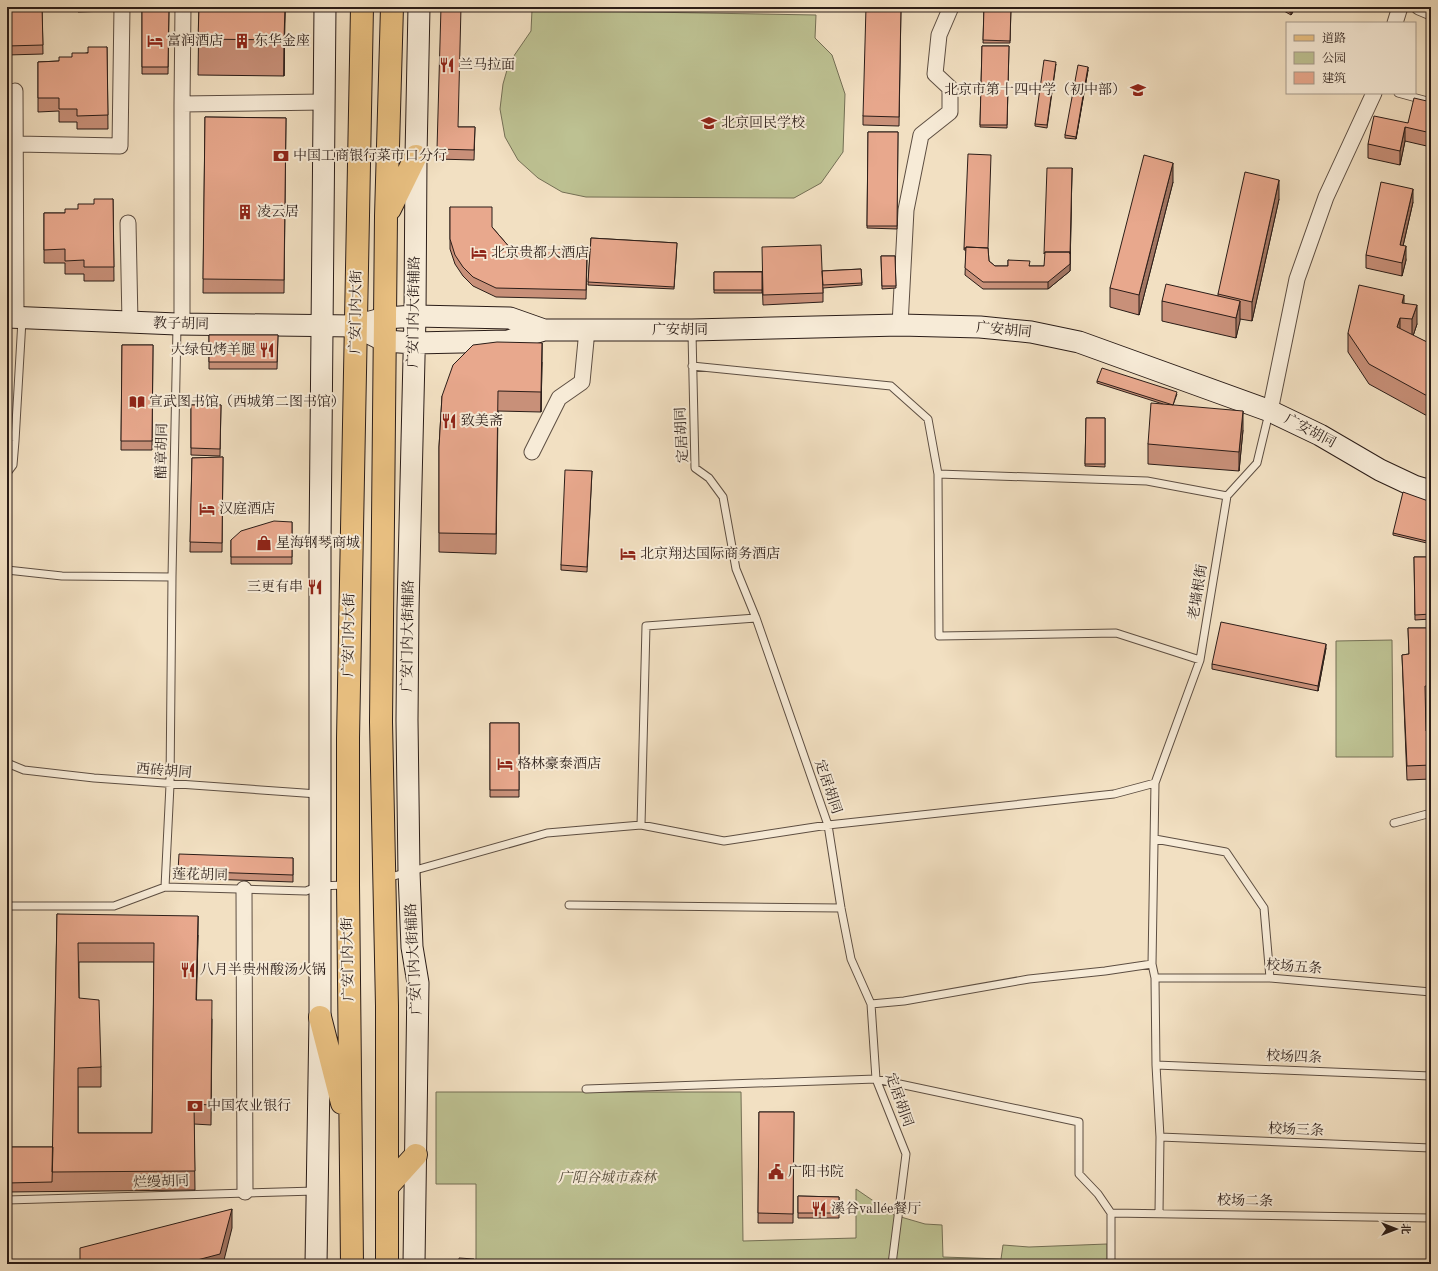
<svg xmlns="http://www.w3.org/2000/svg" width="1438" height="1271" font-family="'Old Standard TT','Noto Serif SC',serif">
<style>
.green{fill:#bdc192;stroke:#746f55}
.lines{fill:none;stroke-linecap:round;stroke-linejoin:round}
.lane-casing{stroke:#5d4e42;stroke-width:9}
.street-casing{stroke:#5d4e42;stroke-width:17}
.secondary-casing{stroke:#2b1d18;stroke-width:23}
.primary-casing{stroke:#2b1d18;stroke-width:24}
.lane{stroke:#f7ebd7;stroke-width:7}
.street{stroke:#f7ebd7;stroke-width:15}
.secondary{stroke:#f7ebd7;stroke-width:21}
.primary{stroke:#e9c081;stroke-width:22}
.wall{fill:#c89079;stroke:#2b1d18;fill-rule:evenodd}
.shaded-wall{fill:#a27663;stroke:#2b1d18}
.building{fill:#e8a88d;stroke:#2b1d18;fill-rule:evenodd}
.labels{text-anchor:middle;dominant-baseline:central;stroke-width:4;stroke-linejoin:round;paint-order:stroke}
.poi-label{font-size:14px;fill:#2b1d18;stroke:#f7ebd7;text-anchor:start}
.street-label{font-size:14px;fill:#2b1d18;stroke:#f7ebd7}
.park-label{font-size:14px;font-style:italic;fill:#574e3d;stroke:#f7ebd7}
</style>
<rect width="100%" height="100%" fill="#f2e0c2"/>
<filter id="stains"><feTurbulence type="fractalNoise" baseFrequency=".005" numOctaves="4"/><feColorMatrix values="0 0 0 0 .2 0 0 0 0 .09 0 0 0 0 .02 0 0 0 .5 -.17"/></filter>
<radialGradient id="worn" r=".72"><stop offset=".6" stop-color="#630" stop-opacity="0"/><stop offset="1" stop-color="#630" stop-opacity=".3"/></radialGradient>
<!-- green -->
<path class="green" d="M532 10 816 15 815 38 832 55 845 94 843 152 821 183 794 198 586 197 562 192 538 178 518 160 505 137 500 109 503 84 509 63 531 31Z
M1392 640 1393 757H1336V641Z
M436 1092H741L743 1241 856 1238V1189L894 1215 925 1224 942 1225 943 1257 1001 1259 1003 1245 1029 1247 1107 1244V1264H476V1184H436Z"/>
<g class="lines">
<defs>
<path id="lane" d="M1398 93 1431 102
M692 333 695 468 709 478 723 497 736 569 756 618 828 825 841 908 851 959 871 1004 876 1079 906 1154 892 1264
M692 366 891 386 928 419 938 474 939 636 1116 633 1200 660
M7 473 13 465 15 441 22 320
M938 474 1147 481 1227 496
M7 570 62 576 172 577 170 785 165 887
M172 577 177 326
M7 763 24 770 94 778 318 794
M1155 783 1200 660 1227 496 1257 463 1269 413
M1394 823 1431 813
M641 825 646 626 756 618
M1155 839 1226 852 1264 908 1270 978
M387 878 547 833 641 825 724 841 828 825 1114 794 1155 783 1152 964 1155 978 1156 1065 1160 1137 1159 1213
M569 905 841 908
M7 906H114L165 887 306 891 319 886 345 885
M1155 978H1270L1431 992
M871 1004 904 1001 1029 979 1105 971 1152 964
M1156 1065 1431 1076
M586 1089 876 1079 1079 1122V1174L1098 1194 1111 1213
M1160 1137 1431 1148
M7 1200 315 1191
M1111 1264V1213L1431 1218"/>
<path id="street" d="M183 7 182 104 324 102
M1419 7 1431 12
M1395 23 1400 7
M15 91 16 318
M17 144 120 146 122 7
M128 223 130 322
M182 324V104
M900 325 906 210 921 135 950 112V88L935 74 939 35 951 7
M1270 411 1297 279 1326 197 1374 93
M532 452 559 398 582 382 587 330
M244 889 245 1192"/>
<path id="secondary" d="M7 317 177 324 355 326 385 318 415 316 510 318 544 330
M355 326 385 341 414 343 508 341 544 330H692L900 325 980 327 1031 332 1079 342 1270 411 1320 435 1380 470 1414 486 1431 491
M316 1264 320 1017V546L325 7
M414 1264 418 983 412 947 409 872 407 720 408 609 415 316 416 156 419 7"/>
<path id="primary" d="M390 209 416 156
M320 1017 342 1103
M387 1187 416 1155
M352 1264 348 885V738L362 7
M387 1264V1006L381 722 386 216 392 7"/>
</defs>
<!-- lane casing -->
<use href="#lane" class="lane-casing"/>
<!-- street casing -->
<use href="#street" class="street-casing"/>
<!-- secondary casing -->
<use href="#secondary" class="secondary-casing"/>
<!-- primary casing -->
<use href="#primary" class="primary-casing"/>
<!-- lane -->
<use href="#lane" class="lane"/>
<!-- street -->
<use href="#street" class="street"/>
<!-- secondary -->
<use href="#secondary" class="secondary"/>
<!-- primary -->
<use href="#primary" class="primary"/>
</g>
<!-- wall -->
<path class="wall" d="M7 7H42L43 54 7 55Z
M78 7H108V11L78 12Z
M142 7H169L168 74H142Z
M199 7H285L284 76 198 75Z
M901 7 899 126 863 125V116Z
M984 7H1011L1010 43H983Z
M1277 7H1296L1291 15Z
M982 46H1009L1007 128 980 127Z
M107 47 108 129H77V122H59V111L38 112V62L59 61Z
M1056 64 1047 128 1035 126V124Z
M1088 70 1076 139 1065 138V135Z
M1431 102V147L1405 141 1400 165 1368 158V144L1408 123Z
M205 117 286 118 284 293H203Z
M458 127H475L474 160 437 159V149Z
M868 132H898L897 229 867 228Z
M1072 168 1070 271 1048 289H983L965 275 966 250H964V248H988L989 261 995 266H1008V260L1030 266H1044Z
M1173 182 1139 315 1110 307V288Z
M113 199 114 281H84V274H65V263H44V213H65Z
M1279 199 1252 321 1240 319 1236 338 1162 321V301L1218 296V294Z
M1413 202 1403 246 1406 260 1402 276 1366 268V255Z
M450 207 492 227 511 249 587 260 586 299 496 297 473 286 463 276 455 264 450 249Z
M591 238 677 243 674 289 588 285Z
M881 256H895L896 288 882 289Z
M861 269 862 285 823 288V302L763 305 762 277V293H714V272L822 271Z
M1404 304 1417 324 1413 336 1431 344V418L1369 384 1348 352V333Z
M209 335H278L277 369H209Z
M122 345H153L152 450H121Z
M542 362 541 412 498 411 496 554 439 552V447L442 396Z
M1097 381 1177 394 1173 405 1243 430 1239 471 1148 464V444L1163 404 1097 383Z
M191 405H221L220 456 191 455Z
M1086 418H1105V467L1085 466Z
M223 457 222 552H190L192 458Z
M592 471 587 572 561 570V565Z
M1431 502V544L1393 535V533Z
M292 522V564H231V540Z
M1414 557H1431V619L1415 620Z
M1408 628H1431V699H1425L1426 731H1431V779L1407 780 1402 655 1409 654Z
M1326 648 1318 691 1212 669V664Z
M490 723H519V797H490Z
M293 858V882L178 878V871Z
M57 914 198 935 196 1000 212 1019 211 1125 194 1124 195 1190 7 1192V1147H53ZM79 962H154L152 1133H78V1087H101V1067L79 998Z
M759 1112H794L793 1223H758Z
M798 1196 839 1197V1218H798Z"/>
<!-- shaded-wall -->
<path class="shaded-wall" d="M285 7 284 76V40Z
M1294 7H1296L1291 15V13Z
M1088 67V70L1076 139V137Z
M1405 127V141L1400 165V151Z
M1173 163V182L1139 315V295Z
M1072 168 1070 271 1048 289V282Z
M1279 180V199L1252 321V302Z
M1413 189V202L1400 259V245Z
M1406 246V260L1402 276V263Z
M1404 295V315L1402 303Z
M1240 301V321L1236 338V318Z
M1417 305V324L1412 339V319Z
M1400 318V338L1397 327Z
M542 343V362L541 412V392Z
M1243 411V430L1239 471V452Z
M1326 644V648L1318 691V686Z
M198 916V935L196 1019V1000Z
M232 1209V1228L223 1264H182Z"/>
<!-- building -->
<path class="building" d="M7 7H42L43 45 7 46Z
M142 7H169L168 67H142Z
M199 7H285L284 40 198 39Z
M441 7H461L458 127H475L474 150 437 149Z
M866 7H901L899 117 863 116Z
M984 7H1011L1010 41 983 40Z
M1281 7H1294L1291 13Z
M982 46H1009L1007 125H980Z
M88 47H107L108 115 77 116V109H59V98H38V62L59 61V57H72V53H88Z
M1044 60 1056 62 1047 125 1035 124Z
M1078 65 1088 67 1076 137 1065 135Z
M1414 98 1431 102V133L1405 127 1400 151 1368 144 1374 116 1408 123Z
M205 117 286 118 284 280 203 279Z
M868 132H898L897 226H867Z
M968 154 991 155 988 248 966 247V248H964Z
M1144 155 1173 163 1139 295 1110 288Z
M1047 168H1072L1070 254V252H1045L1044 254Z
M1245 172 1279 180 1252 302 1218 294Z
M1381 182 1413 189 1400 245 1406 246 1402 263 1366 255Z
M94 199H113L114 267H84V260L65 261V249L44 250V213H65V209H78V204H94Z
M450 207H492V227L511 249 587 251 586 290 496 288 473 277 463 267 455 255 450 239Z
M591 238 677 243 674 287 588 282Z
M821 245 823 293 763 295 762 247Z
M966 247 988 248 989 261 995 266H1008V260L1030 261 1029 266H1044L1045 252H1070V264L1048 282H983L965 268Z
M881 256H895L896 286H882Z
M861 269 862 283 823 285 822 271Z
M714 272H762V290H714Z
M1166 284 1240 301 1236 318 1162 301Z
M1359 285 1404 295 1402 303 1417 305 1412 319 1400 318 1397 327 1431 344V398L1369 364 1348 333Z
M209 335H278L277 362H209Z
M497 342 542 343 541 392 498 391 496 534 439 533V447L442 396 453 365 473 345Z
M122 345H153L152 441H121Z
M1102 368 1177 392 1173 405 1097 381Z
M1151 403 1243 411 1239 452 1148 444Z
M191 405H221L220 449 191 448Z
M1086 418H1105V464H1085Z
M223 457 222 543 190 542 192 458Z
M565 470 592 471 587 567 561 565Z
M1403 492 1431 502V542L1393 533Z
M274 521 292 522V557H231V540L241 531Z
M1414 557H1431V614L1415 615Z
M1221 622 1326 644 1318 686 1212 664Z
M1408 628H1431V686H1425L1426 731H1431V765L1407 766 1402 655 1409 654Z
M490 723H519V790H490Z
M179 854 293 858V875L178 871Z
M57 914 198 916 196 1000H212L211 1105 194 1104 195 1171 52 1172ZM78 943H154L152 1133H78V1068L101 1067 99 1000 79 998Z
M759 1112H794L793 1214 758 1213Z
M7 1147H53L52 1182 7 1183Z
M798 1196 839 1197V1213H798Z
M232 1209 220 1254 182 1264H80V1248Z
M459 1258 474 1259V1264H459Z"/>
<!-- icons -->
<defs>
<symbol id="hotel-bare" viewBox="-9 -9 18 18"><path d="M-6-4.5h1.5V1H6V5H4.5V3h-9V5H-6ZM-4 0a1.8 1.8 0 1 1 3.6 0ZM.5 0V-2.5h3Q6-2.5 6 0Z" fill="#8f2418" stroke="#f7ebd7" stroke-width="2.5" paint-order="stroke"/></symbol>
<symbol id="building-bare" viewBox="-9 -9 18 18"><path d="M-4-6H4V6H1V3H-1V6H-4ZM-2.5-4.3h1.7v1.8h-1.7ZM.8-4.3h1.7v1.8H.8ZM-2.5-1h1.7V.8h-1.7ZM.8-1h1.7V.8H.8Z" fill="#8f2418" stroke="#f7ebd7" stroke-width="2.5" paint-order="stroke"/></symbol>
<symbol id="restaurant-bare" viewBox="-9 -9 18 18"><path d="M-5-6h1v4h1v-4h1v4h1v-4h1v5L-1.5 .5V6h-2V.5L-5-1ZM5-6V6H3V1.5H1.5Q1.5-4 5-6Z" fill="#8f2418" stroke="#f7ebd7" stroke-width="2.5" paint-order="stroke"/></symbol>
<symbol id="school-bare" viewBox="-9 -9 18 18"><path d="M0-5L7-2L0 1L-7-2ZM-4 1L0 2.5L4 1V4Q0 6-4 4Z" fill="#8f2418" stroke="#f7ebd7" stroke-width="2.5" paint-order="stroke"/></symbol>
<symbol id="bank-bare" viewBox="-9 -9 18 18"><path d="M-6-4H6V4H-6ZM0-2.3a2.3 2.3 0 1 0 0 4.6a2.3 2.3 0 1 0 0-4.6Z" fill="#8f2418" stroke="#f7ebd7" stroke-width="2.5" paint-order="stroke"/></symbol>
<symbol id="library-bare" viewBox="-9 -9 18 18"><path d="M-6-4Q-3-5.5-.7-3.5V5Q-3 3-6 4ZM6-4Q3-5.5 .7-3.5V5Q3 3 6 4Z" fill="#8f2418" stroke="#f7ebd7" stroke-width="2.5" paint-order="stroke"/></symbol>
<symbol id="shop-bare" viewBox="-9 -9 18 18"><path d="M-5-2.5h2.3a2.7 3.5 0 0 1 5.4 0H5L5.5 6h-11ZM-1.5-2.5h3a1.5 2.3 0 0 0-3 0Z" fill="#8f2418" stroke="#f7ebd7" stroke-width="2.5" paint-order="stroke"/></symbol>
<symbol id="civic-bare" viewBox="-9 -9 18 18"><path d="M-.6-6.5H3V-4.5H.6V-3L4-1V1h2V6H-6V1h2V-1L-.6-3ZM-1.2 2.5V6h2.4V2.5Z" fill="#8f2418" stroke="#f7ebd7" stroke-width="2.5" paint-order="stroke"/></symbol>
</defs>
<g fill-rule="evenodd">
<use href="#hotel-bare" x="144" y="30" width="22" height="22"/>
<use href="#building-bare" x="231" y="30" width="22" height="22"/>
<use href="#restaurant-bare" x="436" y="54" width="22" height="22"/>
<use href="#school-bare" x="1127" y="79" width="22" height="22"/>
<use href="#school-bare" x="698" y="112" width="22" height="22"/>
<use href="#bank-bare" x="270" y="145" width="22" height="22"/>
<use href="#building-bare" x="234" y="201" width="22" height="22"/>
<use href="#hotel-bare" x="468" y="242" width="22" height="22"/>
<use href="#restaurant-bare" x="256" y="339" width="22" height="22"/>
<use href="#library-bare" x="126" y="391" width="22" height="22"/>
<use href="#restaurant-bare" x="438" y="410" width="22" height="22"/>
<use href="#hotel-bare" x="196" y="498" width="22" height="22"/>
<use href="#shop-bare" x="253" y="532" width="22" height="22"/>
<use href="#hotel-bare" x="617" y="543" width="22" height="22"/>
<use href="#restaurant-bare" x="304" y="576" width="22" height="22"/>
<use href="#hotel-bare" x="494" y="753" width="22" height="22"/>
<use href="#restaurant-bare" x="177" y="959" width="22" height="22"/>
<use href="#bank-bare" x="184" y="1095" width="22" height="22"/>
<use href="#civic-bare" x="765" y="1161" width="22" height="22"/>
<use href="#restaurant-bare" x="808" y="1198" width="22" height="22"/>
</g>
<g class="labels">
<!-- poi labels -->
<g class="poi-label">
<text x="167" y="41">富润酒店</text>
<text x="254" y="41">东华金座</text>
<text x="459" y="65">兰马拉面</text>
<text x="1126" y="90" text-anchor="end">北京市第十四中学（初中部）</text>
<text x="721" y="123">北京回民学校</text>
<text x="293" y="156">中国工商银行菜市口分行</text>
<text x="257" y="212">凌云居</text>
<text x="491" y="253">北京贵都大酒店</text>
<text x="255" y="350" text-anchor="end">大绿包烤羊腿</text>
<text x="149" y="402">宣武图书馆（西城第二图书馆）</text>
<text x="461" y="421">致美斋</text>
<text x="219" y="509">汉庭酒店</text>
<text x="276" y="543">星海钢琴商城</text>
<text x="640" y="554">北京翔达国际商务酒店</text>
<text x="303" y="587" text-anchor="end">三更有串</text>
<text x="517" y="764">格林豪泰酒店</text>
<text x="200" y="970">八月半贵州酸汤火锅</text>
<text x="207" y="1106">中国农业银行</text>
<text x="788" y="1172">广阳书院</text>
<text x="831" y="1209">溪谷vallée餐厅</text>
</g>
<!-- street labels -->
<g class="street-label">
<text transform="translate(356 312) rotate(-89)">广安门内大街</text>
<text transform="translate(414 312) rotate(-89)">广安门内大街辅路</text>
<text transform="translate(181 324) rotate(1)">教子胡同</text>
<text x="680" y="330">广安胡同</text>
<text transform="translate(1004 330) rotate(5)">广安胡同</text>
<text transform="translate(1310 431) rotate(28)">广安胡同</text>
<text transform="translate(682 435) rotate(-93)">定居胡同</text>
<text transform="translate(162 451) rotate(-89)">醋章胡同</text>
<text transform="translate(1198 592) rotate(-81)">老墙根街</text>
<text transform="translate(349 635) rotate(-89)">广安门内大街</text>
<text transform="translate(408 636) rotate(-89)">广安门内大街辅路</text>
<text transform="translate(164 771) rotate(4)">西砖胡同</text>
<text transform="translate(828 787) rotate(71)">定居胡同</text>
<text transform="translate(200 875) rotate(1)">莲花胡同</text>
<text transform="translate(348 959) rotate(-91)">广安门内大街</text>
<text transform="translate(414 959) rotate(-93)">广安门内大街辅路</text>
<text transform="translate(1294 967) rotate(4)">校场五条</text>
<text transform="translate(1294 1057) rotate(2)">校场四条</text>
<text transform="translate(899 1100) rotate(70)">定居胡同</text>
<text transform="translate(1296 1130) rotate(2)">校场三条</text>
<text transform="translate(161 1182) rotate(-2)">烂缦胡同</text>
<text transform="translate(1245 1201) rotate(1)">校场二条</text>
</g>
<!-- park labels -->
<g class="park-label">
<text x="607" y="1178">广阳谷城市森林</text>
</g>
</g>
<!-- margin -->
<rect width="1438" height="1271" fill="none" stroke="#f2e0c2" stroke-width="24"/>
<rect x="8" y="8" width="1422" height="1255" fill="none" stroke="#2b1d18" stroke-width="2"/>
<rect x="12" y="12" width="1414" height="1247" fill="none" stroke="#2b1d18"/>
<!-- legend -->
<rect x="1286" y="22" width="130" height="72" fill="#f7ebd7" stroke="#a5998b"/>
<rect x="1294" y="35" width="20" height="6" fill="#e9c081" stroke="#a5998b"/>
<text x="1322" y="42" font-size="12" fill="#2b1d18">道路</text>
<rect x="1294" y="52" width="20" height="12" fill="#bdc192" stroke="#a5998b"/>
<text x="1322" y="62" font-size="12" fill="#2b1d18">公园</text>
<rect x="1294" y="72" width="20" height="12" fill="#e8a88d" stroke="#a5998b"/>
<text x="1322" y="82" font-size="12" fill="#2b1d18">建筑</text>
<!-- north arrow -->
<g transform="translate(1396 1229) rotate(90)" stroke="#f7ebd7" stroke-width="3" paint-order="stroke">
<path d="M0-3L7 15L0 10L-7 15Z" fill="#2b1d18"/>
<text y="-6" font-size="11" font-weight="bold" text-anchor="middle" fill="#2b1d18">北</text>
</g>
<rect width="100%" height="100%" filter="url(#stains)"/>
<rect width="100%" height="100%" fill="url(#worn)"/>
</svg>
